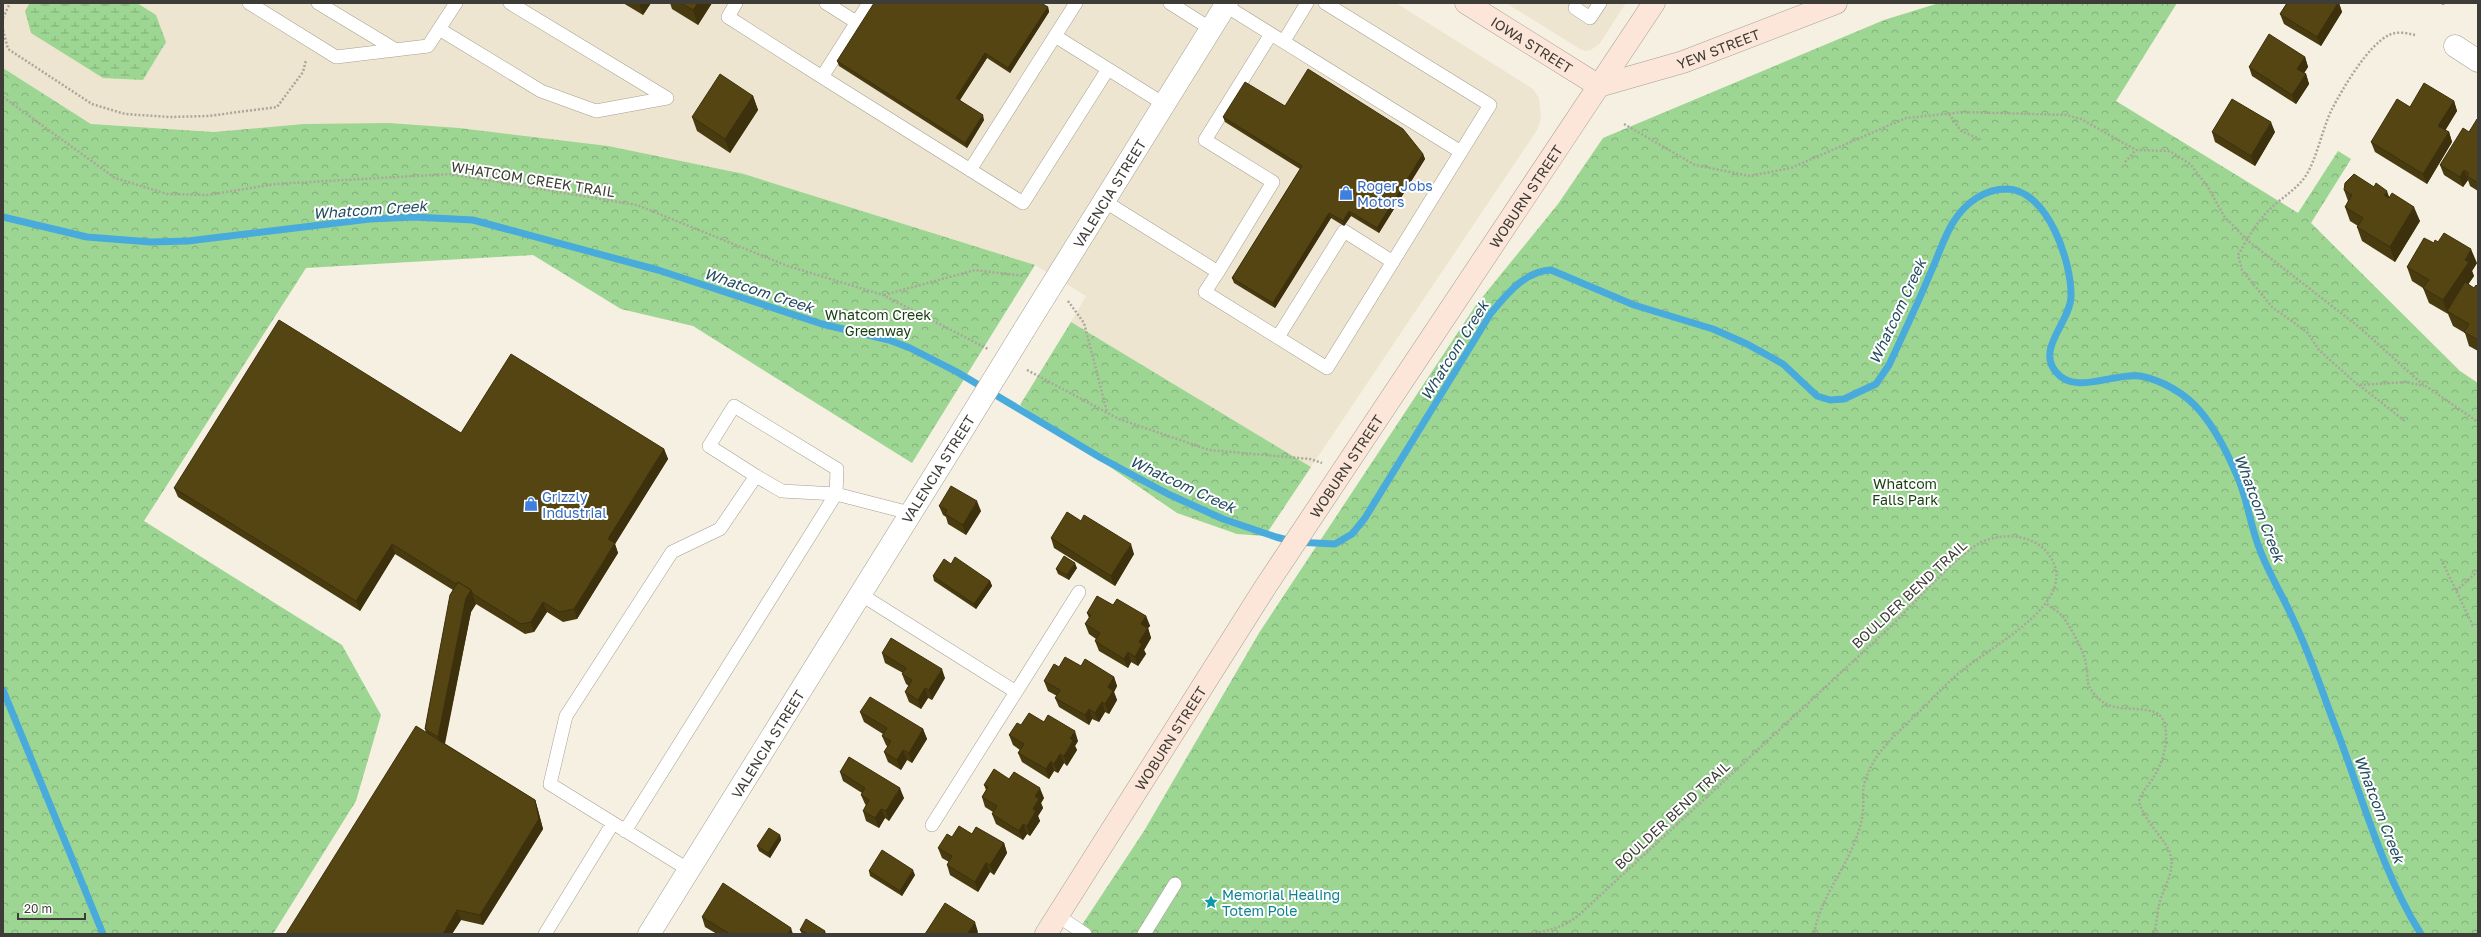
<svg xmlns="http://www.w3.org/2000/svg" width="2481" height="937" font-family="'Golos Text',sans-serif">
<style>
.built{fill:#ede5cf}
.forest{fill:url(#forest-crowns)}
.wetland{fill:url(#wetland-marsh)}
.lines{fill:none;stroke-linecap:round;stroke-linejoin:round}
.stream{stroke:#49abdb;stroke-width:7}
.lane-casing{stroke:#a49f92;stroke-width:14}
.street-casing{stroke:#a49f92;stroke-width:23}
.secondary-casing{stroke:#a49f92;stroke-width:23}
.path{stroke:#aaa69b;stroke-width:2.5;stroke-dasharray:2 2;stroke-linecap:butt}
.lane{stroke:#fff;stroke-width:13}
.street{stroke:#fff;stroke-width:22}
.secondary{stroke:#fce6da;stroke-width:22}
.street-bridge-casing{stroke:#a49f92;stroke-width:23;stroke-linecap:butt}
.street-bridge{stroke:#fff;stroke-width:22}
.wall{fill:#493b10}
.shaded-wall{fill:#3c300d}
.building{fill:#554513;stroke:#3c300d}
.labels{text-anchor:middle;dominant-baseline:central;stroke-width:4;stroke-linejoin:round;paint-order:stroke}
.street-label{font-size:14px;fill:#3e3c36;stroke:#fff}
.shop-label{font-size:14px;fill:#366cbe;stroke:#fff;text-anchor:start}
.park-label{font-size:14px;fill:#173e0e;stroke:#fff}
.culture-label{font-size:14px;fill:#0d838f;stroke:#fff;text-anchor:start}
.water-label{font-size:15px;font-style:italic;fill:#234c61;stroke:#fff}
</style>
<defs>
<pattern id="forest-crowns" width="20" height="18" patternUnits="userSpaceOnUse"><rect width="20" height="18" fill="#9dd692"/><path d="M2 6a3 3 0 1 1 6 0M12 15a3 3 0 1 1 6 0" fill="none" stroke="#81af78"/></pattern>
<pattern id="wetland-marsh" width="20" height="14" patternUnits="userSpaceOnUse"><rect width="20" height="14" fill="#9dd692"/><path d="M1 5h8M5 5V1M11 12h8M15 12V8" fill="none" stroke="#81af78"/></pattern>
</defs>
<rect width="100%" height="100%" fill="#f5f0e1"/>
<!-- built -->
<path class="built" d="M3 3H1396L1533 89 1539 98 1541 119 1537 130 1311 467 1071 322 1086 296 1035 265 744 174 179 179 3 68Z
M1506 3H1626L1600 43 1591 50 1585 51 1580 49Z"/>
<!-- forest -->
<path class="forest" d="M1939 3H2177L2116 101 2298 213 2338 151 2351 159 2311 223 2460 371 2478 383V934H1076L1144 831 1259 633 1476 305 1558 204 1603 138 1884 20Z
M3 68 91 124 214 132 304 124 389 123 459 128 608 146 744 174 1035 265 912 463 693 326 621 309 533 255 306 268 144 521 342 645 381 715 356 801 273 934H3Z
M1071 322 1311 467 1265 536 1237 534 1177 513 1020 405Z"/>
<!-- wetland -->
<path class="wetland" d="M30 3H137L156 15 166 42 143 80 103 78 31 33 25 11Z"/>
<g class="lines">
<!-- stream -->
<path class="stream" d="M3 217 87 237 151 242 188 241 370 219 414 217 473 220 658 270 822 324 889 340 910 348 957 372 1101 458 1168 494 1223 519 1276 537 1295 542 1335 544 1352 534 1365 518 1491 313C1507 294 1525 271 1551 270L1634 305 1713 329 1747 344 1783 364 1817 396 1830 400 1844 399 1876 384 1889 365C1903 335 1917 305 1930 274 1938 257 1944 236 1954 221 1966 202 1985 189 2007 189 2048 190 2072 263 2071 297 2070 322 2036 349 2056 372 2075 396 2114 372 2140 376 2162 380 2186 394 2200 411 2217 431 2230 458 2240 483 2248 504 2251 528 2260 550 2269 574 2283 596 2293 619 2309 652 2321 688 2334 723 2361 792 2381 871 2421 934
M3 690 103 934"/>
<defs>
<path id="lane" d="M249 3 336 57 428 46 456 3
M318 3 396 50
M736 3 728 17 822 77 869 3
M826 3 856 22
M1170 3 1211 29
M1226 6 1461 152
M1575 8 1590 18 1600 3
M439 29 541 91 596 111 667 98 510 3
M1055 36 1076 3
M1284 41 1307 3
M822 77 1023 203 1108 69
M970 170 1055 36 1164 104
M1104 201 1218 272 1205 292 1327 368 1490 105 1325 3
M1218 272 1273 182 1205 140 1271 34
M1278 337 1344 231 1393 262
M756 476 782 491 836 494 910 513
M860 594 1016 692 932 825
M1016 692 1079 592
M625 831 836 494 837 469 734 406 709 446 756 476 720 529 672 552 566 716 550 784 689 870
M1058 916 1085 934
M545 934 613 823
M1144 934 1175 884"/>
<g id="street">
<path d="M2455 46 2478 61"/>
<path id="s1" d="M1024 330 1227 3"/>
<path id="s2" d="M649 934 957 439"/>
</g>
<g id="secondary">
<path id="s3" d="M1466 3 1599 86"/>
<path id="s4" d="M1599 86 1683 62 1836 3"/>
<path id="s5" d="M1046 934 1266 586 1654 3"/>
</g>
</defs>
<!-- lane casing -->
<use href="#lane" class="lane-casing"/>
<!-- street casing -->
<use href="#street" class="street-casing"/>
<!-- secondary casing -->
<use href="#secondary" class="secondary-casing"/>
<!-- path -->
<path class="path" d="M2443 5V3
M3 18 10 3
M3 30 8 49 92 104 125 114 170 117 208 116 277 107 303 72 306 60
M2415 35C2407 33 2397 31 2389 35 2368 45 2343 88 2332 109 2322 129 2317 159 2305 177 2295 191 2279 199 2267 212 2255 225 2247 240 2238 255L2242 270 2272 307 2307 332 2319 350 2358 385 2406 382 2424 386
M3 97 115 178 167 194 208 195 275 184 450 174 637 205 788 266 883 295 988 349
M1949 114 1961 131 1982 140
M1624 124 1695 165 1750 176 1791 168 1906 118 1964 112 2066 115 2081 119 2136 150 2170 151 2190 164 2208 187 2224 216 2247 240 2359 327 2420 382 2478 422
M2125 162 2136 150
M884 295 975 270 1024 276
M1068 301 1084 323 1107 412
M1027 370 1119 419 1209 450 1310 459 1322 463
M2359 385 2406 422
M2441 559 2473 626
M2456 591 2478 571
M2047 604C2052 608 2059 612 2063 617 2070 626 2085 653 2086 664 2089 681 2084 685 2099 699 2116 717 2157 700 2164 722 2170 741 2162 765 2152 780 2147 787 2141 793 2139 801 2143 818 2157 831 2166 845 2179 865 2166 882 2160 901 2157 911 2157 923 2154 934
M1527 934C1548 931 1563 928 1579 915 1683 819 1787 723 1891 626 1912 606 1960 551 1984 541 2009 531 2043 536 2054 564 2072 607 1985 650 1959 673 1946 684 1935 696 1923 708 1900 731 1872 752 1864 785 1862 792 1864 799 1863 807 1863 819 1859 832 1854 844 1841 875 1820 900 1814 934"/>
<!-- lane -->
<use href="#lane" class="lane"/>
<!-- street -->
<use href="#street" class="street"/>
<!-- secondary -->
<use href="#secondary" class="secondary"/>
<defs>
<path id="street-bridge" d="M957 439 1024 330"/>
</defs>
<!-- street-bridge casing -->
<use href="#street-bridge" class="street-bridge-casing"/>
<!-- street-bridge -->
<use href="#street-bridge" class="street-bridge"/>
</g>
<!-- wall -->
<path class="wall" d="M623 3H651L643 15Z
M670 3H712L698 25 672 9Z
M2287 3H2339L2342 12 2321 46 2284 24 2280 14Z
M1044 5 1048 7 1049 12 1010 73 987 58 960 100 984 120 967 148 839 66 837 61Z
M2305 57 2308 67 2304 73 2306 74 2309 84 2296 104 2252 76 2249 67Z
M753 96 758 110 730 153 697 131 692 117Z
M2454 101 2457 111 2445 130 2449 132 2452 142 2427 184 2375 152 2371 142 2410 107Z
M1285 106 1423 154 1425 159 1379 233 1351 216 1344 226 1331 218 1275 308 1234 283 1232 278 1300 169 1225 122 1223 117Z
M2478 120V191L2470 186 2468 180 2463 187 2444 175 2440 165 2469 132Z
M2212 132H2275L2255 166 2215 142Z
M2344 190 2389 197 2420 221 2395 262 2362 241 2357 227 2358 226 2350 221 2345 207 2348 201Z
M2434 243 2477 263 2472 271 2474 276 2468 284 2474 288 2478 287V351L2469 346 2465 333 2453 326 2448 314 2429 303 2423 288 2412 281 2407 267Z
M461 433 664 449 668 459 615 544 618 553 577 619 563 622 547 612 534 632 525 634 476 604 471 612 445 744 535 800 538 810 543 829 483 925 461 920 452 934H286L426 733 425 729 453 590 395 554 360 611 178 497 174 488Z
M939 506 981 511 966 535 948 524 946 517 943 515Z
M1051 538 1134 554 1115 586 1054 548Z
M951 564 990 581 992 586 976 609 934 581 933 576Z
M1077 568 1069 580 1058 574 1056 569Z
M1113 605 1146 616 1150 626 1148 628 1151 638 1144 650 1146 654 1138 666 1131 662 1128 668 1099 651 1095 641 1096 639 1089 634 1085 624 1089 618 1087 613Z
M882 653 945 678 932 700 928 698 921 709 909 702 905 692 909 686 906 684 902 674 903 673 885 663Z
M1081 666 1114 677 1117 686 1114 692 1117 700 1109 714 1105 712 1099 722 1092 719 1089 725 1059 707 1055 698 1057 696 1048 691 1044 681 1059 667Z
M860 712 923 729 927 739 912 763 907 760 901 770 888 762 884 752 888 747 886 745 882 736 883 734 864 722Z
M1044 722 1078 741 1075 746 1077 750 1067 766 1064 763 1058 773 1054 771 1049 779 1022 762 1018 753 1020 750 1013 745 1009 735 1021 725Z
M840 772 904 798 889 821 885 818 879 828 866 821 863 811 866 805 865 804 861 795 862 793 843 781Z
M1009 779 1044 798 1041 803 1043 808 1038 816 1040 821 1030 836 1027 834 1023 840 996 824 992 814 993 812 985 807 982 797 986 790 984 785Z
M972 834 1004 843 1007 853 994 875 990 872 978 892 950 875 947 865 949 862 942 858 938 848 952 837Z
M780 835 781 840 770 858 759 851 757 846Z
M869 871 915 875 902 896 870 876Z
M702 917 793 934H717L705 927Z
M800 930 825 931 826 934H802Z"/>
<!-- shaded-wall -->
<path class="shaded-wall" d="M639 3H651L643 15Z
M698 3H712L698 25 693 10Z
M2338 3H2339L2342 12 2321 46 2317 37Z
M1048 7 1049 12 1010 73 1008 68Z
M985 53 987 58 958 103 956 98Z
M2305 57 2308 67 2301 78 2297 69Z
M2306 74 2309 84 2296 104 2292 95Z
M753 96 758 110 730 153 725 139Z
M2454 101 2457 111 2442 136 2438 126Z
M983 115 984 120 967 148 965 143Z
M2271 122 2275 132 2255 166 2251 156Z
M2449 132 2452 142 2427 184 2423 174Z
M1423 154 1425 159 1379 233 1377 228Z
M2464 170 2468 180 2463 187 2460 177Z
M2387 191 2392 205 2384 195Z
M2414 207 2420 221 2395 262 2390 247Z
M1349 211 1351 216 1344 226 1343 221Z
M1329 213 1331 218 1275 308 1273 303Z
M2471 249 2477 263 2472 271 2474 276 2449 313 2447 311 2448 314 2443 300Z
M664 449 668 459 615 544 618 553 577 619 574 609 608 539Z
M977 501 981 511 966 535 963 525Z
M392 544 395 554 360 611 356 601Z
M1131 544 1134 554 1115 586 1111 576Z
M1075 563 1077 568 1069 580 1067 575Z
M990 581 992 586 976 609 974 604Z
M471 590 476 604 471 612 443 751 438 737 466 598Z
M543 602 547 612 534 632 531 622Z
M1146 616 1150 626 1148 628 1151 638 1144 650 1146 654 1138 666 1135 657 1139 642 1141 624Z
M1128 652 1131 662 1128 668 1124 659Z
M942 669 945 678 932 700 929 690Z
M1114 677 1117 686 1114 692 1117 700 1109 714 1105 704 1108 687Z
M925 688 928 698 921 709 918 700Z
M1102 702 1105 712 1099 722 1095 713Z
M1089 709 1092 719 1089 725 1085 715Z
M923 729 927 739 912 763 909 753Z
M1075 731 1078 741 1075 746 1077 750 1067 766 1064 756 1070 738Z
M903 750 907 760 901 770 897 760Z
M1060 754 1064 763 1058 773 1054 764Z
M1051 761 1054 771 1049 779 1046 769Z
M900 788 904 798 889 821 886 811Z
M1040 788 1044 798 1041 803 1043 808 1038 816 1040 821 1030 836 1027 826 1033 809 1035 796Z
M535 800 538 810 543 829 483 925 480 915Z
M881 809 885 818 879 828 875 818Z
M1023 824 1027 834 1023 840 1019 831Z
M780 835 781 840 770 858 768 853Z
M1004 843 1007 853 994 875 990 865Z
M986 863 990 872 978 892 975 882Z
M913 870 915 875 902 896 900 891Z
M457 910 461 920 452 934H443Z
M975 922 978 932 977 934H967Z
M791 928 793 934H788Z"/>
<!-- building -->
<path class="building" d="M681 3H698L693 10Z
M874 3H1041L1048 7 1008 68 985 53 956 98 983 115 965 143 837 61Z
M2287 3H2338L2317 37 2280 14Z
M2269 34 2305 57 2297 69 2306 74 2292 95 2249 67Z
M1308 69 1403 129 1423 154 1377 228 1349 211 1343 221 1329 213 1273 303 1232 278 1302 166 1223 117 1245 82 1285 106Z
M720 74 753 96 725 139 692 117Z
M2424 83 2454 101 2438 126 2449 132 2423 174 2371 142 2397 99 2410 107Z
M2232 99 2271 122 2251 156 2212 132Z
M2477 119 2478 120V183L2467 176 2469 173 2464 170 2460 177 2440 165 2463 128 2469 132Z
M2354 174 2374 187 2376 183 2387 191 2384 195 2389 198 2392 193 2414 207 2390 247 2357 227 2363 218 2345 207 2352 195 2344 190 2345 183Z
M2444 233 2471 249 2465 260 2469 262 2443 300 2423 288 2429 280 2407 267 2424 238 2434 243 2435 240 2438 242Z
M2465 282 2474 288 2476 285 2478 287V340L2464 332 2469 324 2447 311Z
M279 320 461 433 511 354 664 449 608 539 615 543 574 609 559 612 543 602 531 622 521 624 473 594 471 590 458 582 456 584 392 544 356 601 174 488Z
M951 486 977 501 963 525 945 514 947 510 939 506Z
M1067 512 1081 521 1084 515 1131 544 1111 576 1051 538Z
M1064 556 1075 563 1067 575 1056 569Z
M955 557 990 581 974 604 933 576 944 559 951 564Z
M458 582 471 590 466 598 438 737 425 729 450 595Z
M1097 596 1113 605 1117 599 1146 616 1141 624 1148 628 1139 642 1142 644 1135 657 1128 652 1124 659 1095 641 1100 633 1085 624 1091 615 1087 613Z
M891 638 942 669 929 690 925 688 918 700 905 692 912 680 902 674 906 668 882 653Z
M1065 657 1081 666 1085 659 1114 677 1108 687 1113 691 1105 704 1102 702 1095 713 1089 709 1085 715 1055 698 1060 690 1044 681 1054 664 1059 667Z
M870 697 923 729 909 753 903 750 897 760 884 752 891 741 882 736 887 728 860 712Z
M1029 713 1044 722 1048 715 1075 731 1070 738 1073 741 1064 756 1060 754 1054 764 1051 761 1046 769 1018 753 1024 744 1009 735 1017 723 1021 725Z
M416 726 535 800 539 819 480 915 457 910 443 934H286Z
M849 757 900 788 886 811 881 809 875 818 863 811 869 800 861 795 865 788 840 772Z
M994 769 1009 779 1014 772 1040 788 1035 796 1039 799 1033 809 1036 811 1027 826 1023 824 1019 831 992 814 997 806 982 797 988 787 984 785Z
M959 826 972 834 976 827 1004 843 990 865 986 863 975 882 947 865 952 856 938 848 947 834 952 837Z
M769 828 780 835 768 853 757 846Z
M882 850 913 870 900 891 869 871Z
M723 883 791 928 788 934H730L702 917Z
M945 903 975 922 967 934H925Z
M806 919 825 931 823 934H808L800 930Z"/>
<!-- icons -->
<defs>
<symbol id="shop-bare" viewBox="-9 -9 18 18"><path d="M-5-2.5h2.3a2.7 3.5 0 0 1 5.4 0H5L5.5 6h-11ZM-1.5-2.5h3a1.5 2.3 0 0 0-3 0Z" fill="#3f7fe0" stroke="#fff" stroke-width="2.5" paint-order="stroke"/></symbol>
<symbol id="sight-bare" viewBox="-9 -9 18 18"><path d="M0-6L1.8-2.2L6-1.7L2.9 1.2L3.7 5.4L0 3.3L-3.7 5.4L-2.9 1.2L-6-1.7L-1.8-2.2Z" fill="#0f9aa8" stroke="#fff" stroke-width="2.5" paint-order="stroke"/></symbol>
</defs>
<g fill-rule="evenodd">
<use href="#shop-bare" x="1336" y="183" width="20" height="20"/>
<use href="#shop-bare" x="521" y="494" width="20" height="20"/>
<use href="#sight-bare" x="1201" y="892" width="20" height="20"/>
</g>
<g class="labels">
<!-- street labels -->
<g class="street-label">
<text stroke="none"><textPath href="#s3" startOffset="78">IOWA STREET</textPath></text>
<text stroke="none"><textPath href="#s4" startOffset="125">YEW STREET</textPath></text>
<text transform="translate(533 179) rotate(9)">WHATCOM CREEK TRAIL</text>
<text stroke="none"><textPath href="#s1" startOffset="161">VALENCIA STREET</textPath></text>
<text stroke="none"><textPath href="#s5" startOffset="880">WOBURN STREET</textPath></text>
<text stroke="none"><textPath href="#s5" startOffset="556">WOBURN STREET</textPath></text>
<text transform="translate(938 469) rotate(-58)">VALENCIA STREET</text>
<text transform="translate(1909 594) rotate(-43)">BOULDER BEND TRAIL</text>
<text stroke="none"><textPath href="#s5" startOffset="232">WOBURN STREET</textPath></text>
<text stroke="none"><textPath href="#s2" startOffset="224">VALENCIA STREET</textPath></text>
<text transform="translate(1672 815) rotate(-43)">BOULDER BEND TRAIL</text>
</g>
<!-- shop labels -->
<g class="shop-label">
<text x="1357" y="185">Roger Jobs<tspan x="1357" dy="16">Motors</tspan></text>
<text x="542" y="496">Grizzly<tspan x="542" dy="16">Industrial</tspan></text>
</g>
<!-- park labels -->
<g class="park-label">
<text x="878" y="314">Whatcom Creek<tspan x="878" dy="16">Greenway</tspan></text>
<text x="1905" y="483">Whatcom<tspan x="1905" dy="16">Falls Park</tspan></text>
</g>
<!-- culture labels -->
<g class="culture-label">
<text x="1222" y="894">Memorial Healing<tspan x="1222" dy="16">Totem Pole</tspan></text>
</g>
<!-- water labels -->
<g class="water-label">
<text transform="translate(370 209) rotate(-4)">Whatcom Creek</text>
<text transform="translate(759 290) rotate(18)">Whatcom Creek</text>
<text transform="translate(1897 311) rotate(-65)">Whatcom Creek</text>
<text transform="translate(1454 350) rotate(-58)">Whatcom Creek</text>
<text transform="translate(1183 484) rotate(25)">Whatcom Creek</text>
<text transform="translate(2260 508) rotate(69)">Whatcom Creek</text>
<text transform="translate(2380 809) rotate(69)">Whatcom Creek</text>
</g>
</g>
<!-- border -->
<rect width="2481" height="937" fill="none" stroke="#3e3c36" stroke-width="8"/>
<!-- scale -->
<path d="M18 913v6h67v-6" fill="none" stroke="#3e3c36" stroke-width="2"/>
<text x="24" y="913" font-size="12" fill="#3e3c36" stroke="#ffffff" stroke-width="3" paint-order="stroke">20 m</text>
</svg>
